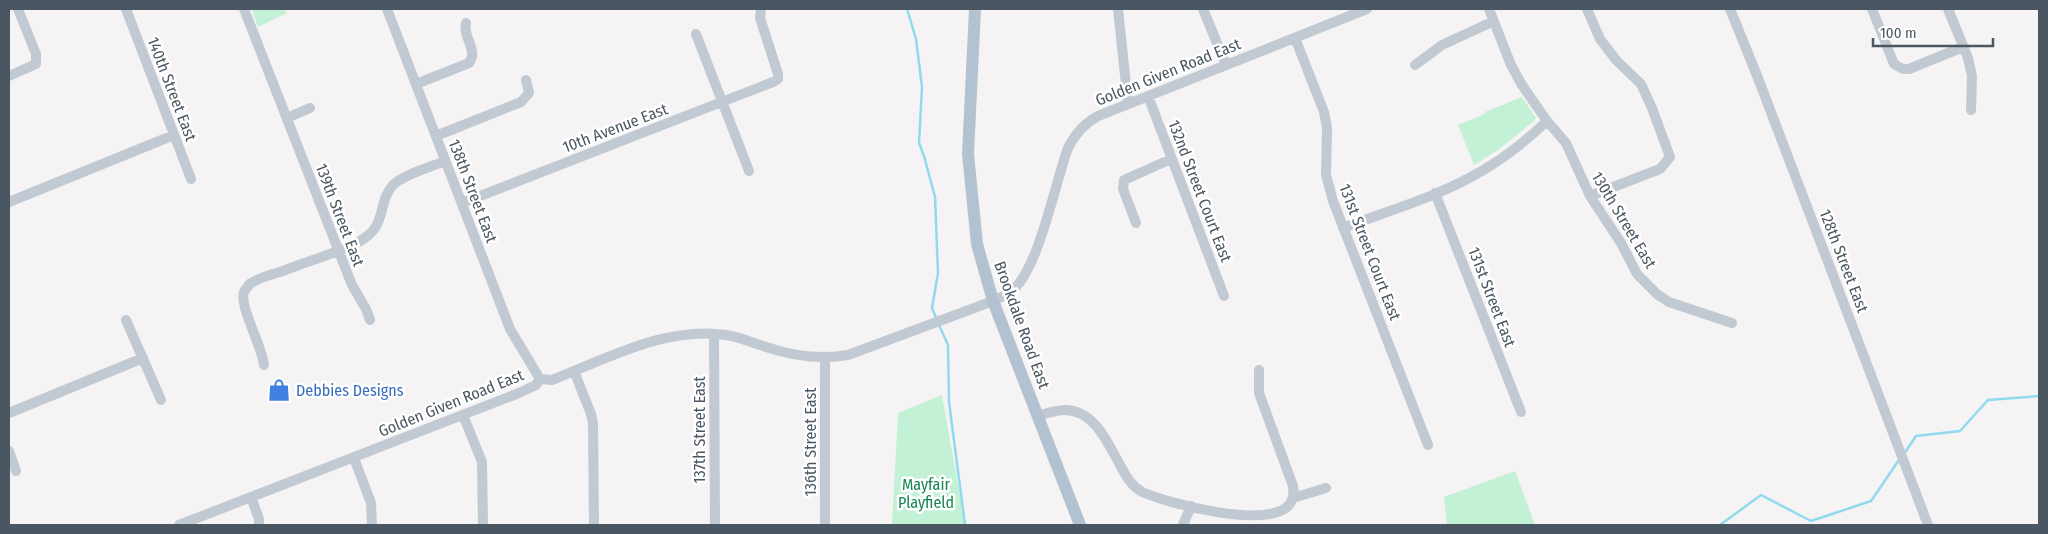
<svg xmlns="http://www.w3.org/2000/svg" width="2048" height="534" font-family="'Fira Sans Condensed',sans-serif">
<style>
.green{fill:#c3f1d5}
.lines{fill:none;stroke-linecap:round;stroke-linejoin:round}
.stream{stroke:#90daee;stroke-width:2.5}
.minor{stroke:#c1cad2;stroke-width:10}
.major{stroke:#b3c2d1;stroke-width:12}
.labels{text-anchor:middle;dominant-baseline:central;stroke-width:5;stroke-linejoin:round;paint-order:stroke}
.street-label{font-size:16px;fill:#4a5661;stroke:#fff}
.shop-label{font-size:16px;fill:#366cbe;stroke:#fff;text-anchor:start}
.park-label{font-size:16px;fill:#17864f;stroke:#fff}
</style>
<rect width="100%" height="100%" fill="#f5f3f3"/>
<!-- green -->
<path class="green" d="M252 9H285L287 13 258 27Z
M1522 97 1536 118 1534 121 1498 150 1474 165 1458 125 1485 114V112Z
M942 395 965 525H892L898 413Z
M1515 471 1535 525H1447L1444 497Z"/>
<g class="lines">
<!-- stream -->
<path class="stream" d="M907 9 916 39 922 87 919 143 924 156 935 197 938 273 932 308 937 320
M939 325 948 345 949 402 965 525
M1904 454 1916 436 1960 431 1988 400 2039 396
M1720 525 1761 495 1811 521 1871 501 1899 460"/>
<!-- minor -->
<path class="minor" d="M126 9 191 179
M244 9 352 285 366 309 370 320
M387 9 510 329 540 379
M1118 9 1128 104
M1203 9 1226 65
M1489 9 1511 65 1522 85 1547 121 1566 143 1590 196 1621 243 1637 274 1658 295 1669 302 1732 323
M1587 9 1600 39 1616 60 1641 84 1652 108 1670 157 1660 169 1590 196
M1730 9 1758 78 1928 525
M1872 9 1894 64 1903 69H1909L1963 47
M1948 9 1968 58 1972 76 1971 110
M696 34 749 171
M1295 38 1324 112 1327 128 1326 175 1333 201 1428 445
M1415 65 1442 45 1494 21
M9 76 36 64V54L18 9
M416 84 469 63C479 50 462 37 466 23
M1148 96 1224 296
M287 118 310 108
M436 136 521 102 529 93 526 80
M1435 193 1521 412
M9 202 174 135
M462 203 773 82 778 79V74L760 18 761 9
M1136 223 1123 189 1124 180 1171 159
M1343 228C1385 212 1430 199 1469 178 1498 163 1524 143 1547 121
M126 320 161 400
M714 335 715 525
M264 365C262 346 239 306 244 292 246 289 248 285 251 283 261 277 273 274 283 271 308 261 335 254 358 242 389 226 376 204 393 185 404 174 431 167 445 161
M574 371 591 414 593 423 594 525
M540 379 552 380C607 359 665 326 726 335 740 337 753 343 766 347 793 356 819 360 848 355L993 301C1001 297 1010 294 1016 287 1040 261 1055 184 1068 148 1075 134 1085 123 1098 116L1367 9
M9 413 143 358
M463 415 482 462 483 525
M1038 416C1047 413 1056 410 1065 410 1094 410 1108 443 1120 465 1126 476 1131 486 1142 492 1171 504 1261 528 1287 507 1294 501 1294 493 1293 486L1259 393V370
M9 451 16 471
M354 458 371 503 372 525
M251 497 259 519V525
M1293 498 1326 488
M179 525 519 393 536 385 540 379
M825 525V358
M1183 525 1191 506"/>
<!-- major -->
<path class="major" d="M975 9 968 154 977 244 993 301 1080 525"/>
</g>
<!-- icons -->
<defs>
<symbol id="shop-bare" viewBox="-9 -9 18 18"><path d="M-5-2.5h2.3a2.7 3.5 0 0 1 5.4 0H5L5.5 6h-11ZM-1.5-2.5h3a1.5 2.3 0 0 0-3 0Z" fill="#3f7fe0" stroke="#fff" stroke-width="2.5" paint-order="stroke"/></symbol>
</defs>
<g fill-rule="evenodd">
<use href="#shop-bare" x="263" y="374" width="32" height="32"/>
</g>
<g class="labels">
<!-- street labels -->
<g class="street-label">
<text transform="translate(1168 72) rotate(-22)">Golden Given Road East</text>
<text transform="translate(172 89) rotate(69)">140th Street East</text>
<text transform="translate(615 128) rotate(-21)">10th Avenue East</text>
<text transform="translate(473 191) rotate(69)">138th Street East</text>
<text transform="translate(1200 191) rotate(69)">132nd Street Court East</text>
<text transform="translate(340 215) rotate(69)">139th Street East</text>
<text transform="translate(1624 220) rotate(59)">130th Street East</text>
<text transform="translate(1370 252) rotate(69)">131st Street Court East</text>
<text transform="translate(1844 261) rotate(69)">128th Street East</text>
<text transform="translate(1492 297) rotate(69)">131st Street East</text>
<text transform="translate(1022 325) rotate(70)">Brookdale Road East</text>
<text transform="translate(451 403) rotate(-22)">Golden Given Road East</text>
<text transform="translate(699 430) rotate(-90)">137th Street East</text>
<text transform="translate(810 442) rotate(-90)">136th Street East</text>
</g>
<!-- shop labels -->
<g class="shop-label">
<text x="296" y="390">Debbies Designs</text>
</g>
<!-- park labels -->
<g class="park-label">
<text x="926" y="484">Mayfair<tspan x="926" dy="18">Playfield</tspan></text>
</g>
</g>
<!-- border -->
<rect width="2048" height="534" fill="none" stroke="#4a5661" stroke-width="20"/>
<!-- scale -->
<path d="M1873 38v8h120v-8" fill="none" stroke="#4a5661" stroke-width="2.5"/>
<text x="1880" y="38" font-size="15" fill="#4a5661" stroke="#ffffff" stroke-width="4" paint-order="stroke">100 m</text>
</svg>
